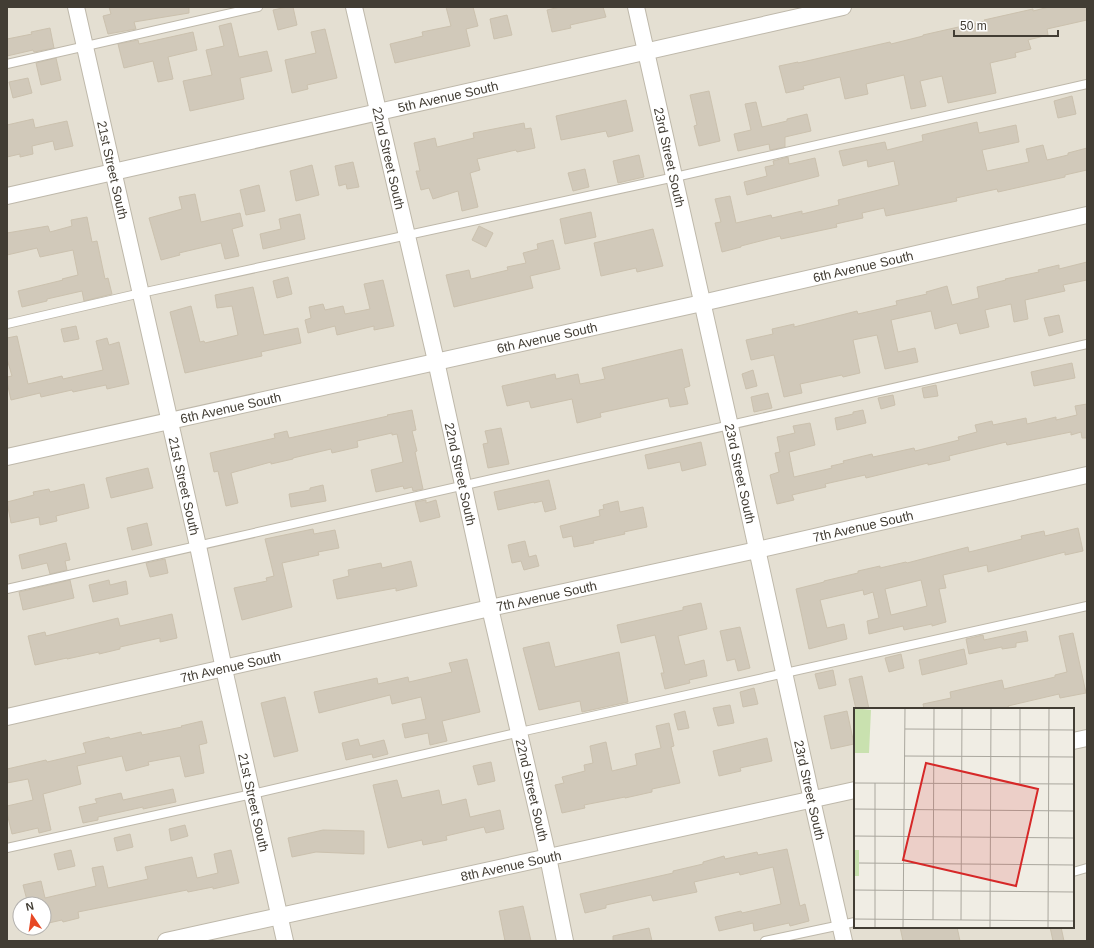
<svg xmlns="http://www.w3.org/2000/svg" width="1094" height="948" font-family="Helvetica,sans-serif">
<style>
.residential{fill:#e4dfd2;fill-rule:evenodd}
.building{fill:#d1c9ba;stroke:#cbc1ae;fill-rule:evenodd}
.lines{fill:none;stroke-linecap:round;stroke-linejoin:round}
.lane-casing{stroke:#beb8aa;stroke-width:10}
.street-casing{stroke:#beb8aa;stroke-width:18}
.lane{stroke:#fff;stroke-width:8}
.street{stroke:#fff;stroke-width:16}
.labels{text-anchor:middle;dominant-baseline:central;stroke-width:3;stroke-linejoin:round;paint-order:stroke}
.street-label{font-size:13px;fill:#423d34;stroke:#fff}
.inset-road{fill:none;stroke:#aaa79e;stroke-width:1}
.view{fill:#d62828;fill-opacity:0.15;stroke:#d62828;stroke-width:2}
.inset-edge{fill:none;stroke:#423d34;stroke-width:2}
</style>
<rect width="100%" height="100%" fill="#f0ede4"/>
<!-- residential -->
<path class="residential" d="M7 7H1087V941H7ZM855 709H1073V927H855ZM20 904H44V928H20Z"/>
<!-- building -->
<path class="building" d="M109 7H189V13L134 22 136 29 108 34 103 16 111 14Z
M287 7H293L297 25 278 30 273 10Z
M446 7H473L478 26 466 29 470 46 395 63 390 44 423 36 422 32 451 26Z
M560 7H603L606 17 570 25 571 28 552 32 547 10Z
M1049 7H1087V20L1047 29 1048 35 1028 40 1031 49 1015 53 1016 57 990 63 996 93 948 103 942 76 920 81 926 106 911 109 904 75 866 84 868 94 845 99 840 77 803 86 804 89 786 93 779 66 798 62V63L890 42 891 44 923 36V35L985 21 984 20 1033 9V11Z
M507 15 512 35 494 39 490 19Z
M231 23 239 57 267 51 272 71 240 78 244 99 190 111 183 81 212 75 206 50 224 46 219 26Z
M50 28 54 48 34 52 33 50 7 56V39L32 34 31 32Z
M325 29 337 78 307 85 308 89 292 93 285 60 316 53 311 32Z
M193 32 197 50 168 57 173 79 158 82 153 61 124 68 118 44 138 40 139 44Z
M56 58 61 80 41 85 36 63Z
M28 78 32 93 13 98 9 82Z
M709 91 720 141 699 146 694 126 697 125 690 95Z
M1072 96 1076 114 1058 118 1054 101Z
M626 100 633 131 608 137 606 131 561 140 556 116Z
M756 102 762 127 787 121V119L807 114 811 131 785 137V147L770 150 769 144 738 151 734 134 751 130 745 104Z
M33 119 35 128 67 121 73 146 55 150 53 141 32 146 33 154 20 157V154L7 157V125Z
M977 122 979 133 1016 125 1019 142 982 150 987 171 1029 162 1026 149 1043 145 1047 160 1068 155V153L1087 148V170L1065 175V177L998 192 997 189 956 198 957 201 905 212 886 216 884 208 862 213 863 218 836 224 837 227 781 239 780 236 741 246V247L722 252 715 223 721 222 715 199 730 196 736 223 771 215 772 218 802 211V214L839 205 838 200 899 185 894 161 868 167 867 160 843 166 839 151 885 142 887 150 923 141 922 135Z
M524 123 525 129 531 128 535 148 517 152 516 150 477 159 480 170 470 173 478 207 462 211 458 191 433 199 429 188 421 190 416 171H420L414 143 435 138 437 147 474 138 473 133Z
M639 155 644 177 618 183 613 161Z
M788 157 789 164 815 158 819 176 747 195 744 182 767 176 765 167 774 165 773 161Z
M353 162 359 187 347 189 346 184 339 186 335 166Z
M312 165 319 195 296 201 290 171Z
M585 169 589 187 573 191 568 173Z
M259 185 265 211 246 215 240 190Z
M195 194 201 222 240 213 243 226 232 229 239 256 225 259 221 243 179 253 180 255 161 260 149 218 182 209 179 197Z
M591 212 596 237 565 244 560 219Z
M300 214 305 239 263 249 260 234 281 229 279 219Z
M87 217 92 242 97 241 105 279 108 278 112 294 84 301 82 291 47 299V301L22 307 18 291 63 280 62 279 78 275 73 250 40 257 37 248 7 255V233L48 226 50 232 72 226 71 220Z
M479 226 493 233 486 247 472 240Z
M653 229 663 266 637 272 636 268 601 276 594 243Z
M553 240 560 269 530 276 533 288 454 307 446 275 469 270 471 279 508 270 507 267 526 263 523 253 538 249 537 244Z
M1087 262V280L1063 285 1065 291 1025 300 1028 319 1014 322 1011 304 985 310 989 327 960 334 957 323 935 329 931 311 891 320 898 352 915 348 918 362 885 369 877 335 853 340 860 373 843 377 842 375 800 384 802 393 784 397 774 355 751 360 746 340 773 334 772 329 794 324V327L857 311 858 314 897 305 896 301 927 294 926 292 947 286 952 305 979 298 977 287 1006 280 1005 279 1039 272 1038 270 1059 265V269Z
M288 277 292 294 277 298 273 281Z
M383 280 394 326 374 330V326L337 335 335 326 308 333 305 320 311 318 309 307 323 304 325 310 343 306 345 314 370 309 364 284Z
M253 287 264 335 298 328 301 343 261 352 262 356 185 373 170 312 191 306 200 342 204 341 205 343 238 335 232 306 217 308 215 295Z
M1059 315 1063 332 1049 336 1044 318Z
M76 326 79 339 64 342 61 329Z
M17 336 28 384 62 376 63 379 103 370 96 341 107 338 109 345 119 342 129 384 107 389 106 385 73 392 72 390 41 397 40 393 11 400 7 382V377L12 376 7 359V338Z
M682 349 690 386 684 388 688 404 670 407 668 398 600 413 601 417 577 423 572 399 531 408 529 401 507 406 502 386 555 374 556 379 578 374 580 384 605 379 602 368Z
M1072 363 1075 378 1034 386 1031 372Z
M753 370 757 386 746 389 742 374Z
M936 385 938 396 924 398 922 388Z
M768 393 772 408 754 412 751 397Z
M893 395 895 405 881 409 878 398Z
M1087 404V438H1082L1081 432 1071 435V432L1007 445 1006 442 949 456 950 460 928 465V463L866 478 865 475 825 484 826 487 792 495 794 500 777 504 770 475 779 472 775 453 780 452 777 437 795 433 793 426 810 423 815 445 789 452 794 477 832 468 831 466 844 463 843 461 872 454 873 457 914 448 915 451 959 440 958 437 977 432 975 425 992 421 993 425 1026 418 1027 424 1056 417V420L1077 415 1075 406Z
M412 410 416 430 412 431 417 451 415 452 423 489 413 491 412 487 404 489 403 486 376 492 371 470 403 462 397 434 392 435V433L357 441 358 447 332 453 331 449 293 458V459L271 464V462L231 473 238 503 226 506 218 471 214 472 210 453 275 438 274 434 287 431 289 438 388 416 387 415Z
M863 410 866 423 837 430 835 418 853 414V412Z
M501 428 509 464 488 468 483 444 488 443 485 431Z
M701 442 706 465 682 471 680 462 648 469 645 455Z
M148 468 153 488 111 498 106 478Z
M549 480 556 509 545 512 542 501 534 503V502L498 510 494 492Z
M84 484 89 508 56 516 57 521 40 525 39 517 11 523 7 502 34 495 33 492 49 489 50 492Z
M323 485 326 501 291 507 289 494 310 490V488Z
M426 500V503L436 500 440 517 420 522 415 502Z
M618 501 620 512 643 507 647 527 624 532 625 534 593 541 594 543 574 547 572 536 563 538 560 526 600 516 599 510 604 509 603 505Z
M147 523 152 545 132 550 127 528Z
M1078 528 1083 551 1065 555V552L988 572 987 565 943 575 946 588 939 589 946 622 932 626V624L904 630 903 626 869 634 867 621 879 618 873 592 864 595 863 590 820 600 827 628 844 624 847 639 809 649 796 589 824 582V581L858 573V571L880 566V568L906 562 907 563 968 547 969 552 1022 539 1021 536 1044 531 1045 536ZM921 580 927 606 891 615 885 589Z
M313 529 314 534 335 530 339 548 318 552 319 555 282 563 292 607 242 620 234 588 267 581 266 578 274 576 265 539Z
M525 541 529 557 536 555 539 566 524 570 521 561 512 563 508 545Z
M66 543 70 560 65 561 67 570 50 574 47 563 22 569 19 555Z
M165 559 168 573 150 577 146 563Z
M411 561 417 586 396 591V588L337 599 333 580 349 576 348 570 381 563 382 568Z
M70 580 74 598 23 610 19 592Z
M109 580 110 585 126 581 128 594 93 602 89 585Z
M701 603 707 629 678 636 685 665 704 660 707 676 689 680 690 683 665 689 661 673H664L655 635 621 643 617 625 683 610V607Z
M172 614 177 638 160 642V638L120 647V649L99 654V652L67 659V658L35 665 28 636 45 632 46 636 118 618 120 626Z
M740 627 750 668 738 671 735 659 727 661 720 631Z
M1026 631 1028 641 1016 643V647L1002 649V647L969 654 966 639 983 635 984 640Z
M1073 633 1086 693 1060 698 1059 694 1008 706 1009 709H924L923 704 951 698 950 692 1002 680 1004 689 1055 677V675L1067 672 1059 636Z
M549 642 555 667 619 652 628 702 582 712 580 701 539 710 523 648Z
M964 649 967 664 922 675 919 660Z
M901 654 904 668 889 672 885 658Z
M467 659 480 712 442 721 447 741 430 745 428 733 405 738 402 724 426 719 421 697 392 704 390 695 319 713 314 692 377 678 378 684 408 677 409 682 452 672 449 663Z
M833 670 836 685 819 689 815 674Z
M862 676 869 709H856L849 679Z
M754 688 758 704 743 707 740 692Z
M285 697 298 751 274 757 261 703Z
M730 705 734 723 718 726 713 708Z
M685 711 689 728 678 730 674 714Z
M847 711 854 744 831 749 824 716Z
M202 721 207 743 199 745 204 773 185 777 180 756 148 762 149 765 126 771 122 756 77 766 81 784 43 794 51 830 39 833 38 828 12 834 7 813V806L33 800 28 779 7 783V769L46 760 47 762 86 753 83 743 109 737 110 739 141 732 142 735 182 727 181 726Z
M669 723 674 746 671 747 680 783 652 789V792L625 798V797L584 805 585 808 562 813 555 785 564 783 562 777 585 771 584 765 593 763 590 746 606 742 612 771 637 765 635 754 661 748 656 726Z
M767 738 772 761 740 768 741 771 719 776 713 751Z
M358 739 360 746 384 740 388 754 373 758 372 754 346 760 342 743Z
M491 762 495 781 478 785 473 766Z
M397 780 402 798 439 790 442 805 466 799 470 817 500 810 504 829 486 833 484 827 446 836 447 840 423 845 422 840 388 848 373 785Z
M173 789 176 802 143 809V807L98 817V820L83 823 79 807 97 803 95 799 121 793 123 800Z
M185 825 188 836 171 841 169 829Z
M323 830 364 831V854L316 852 292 857 288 838Z
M130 834 133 847 117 851 114 838Z
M787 849 800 906 805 904 809 921 790 926 789 923 754 931 753 923 719 931 715 917 741 911 742 913 781 904 773 867 740 875 739 872 694 882 697 892 653 901 651 895 606 905V908L585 913 580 894 673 873V871L703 864V862L724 856 725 859 757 852 758 855Z
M71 850 75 866 58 870 54 854Z
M231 850 239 883 213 889V887L188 892 187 890 78 912 79 918 63 922 62 920 44 924V904H28L23 885 41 881 45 898 96 886 92 868 103 866 108 888 148 879 145 867 192 857 197 878 218 873 214 854Z
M523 906 531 941H505L499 911Z
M900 927H957L960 941H903Z
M1050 927H1061L1064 941H1053Z
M649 928 652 941H613V936Z"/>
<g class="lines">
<defs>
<path id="lane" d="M7 64 258 7
M7 324 141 293 675 177 1087 84
M7 589 1087 344
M7 848 252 794 520 732 1087 606
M1073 872 1087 868
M765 941 855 922"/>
<g id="street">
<path id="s1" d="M76 7 198 546 224 669 285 941"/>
<path id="s2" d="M354 7 436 361 490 608 548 857 565 941"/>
<path id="s3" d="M636 7 730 426 812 800 844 941"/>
<path id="s4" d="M7 196 843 7"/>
<path id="s5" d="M7 457 702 303 1087 215"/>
<path id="s6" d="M7 717 490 608 757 550 1087 475"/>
<path d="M1073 741 1087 738"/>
<path id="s7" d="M166 941 855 790"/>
</g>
</defs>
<!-- lane casing -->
<use href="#lane" class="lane-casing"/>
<!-- street casing -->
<use href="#street" class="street-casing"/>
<!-- lane -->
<use href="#lane" class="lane"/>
<!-- street -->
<use href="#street" class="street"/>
</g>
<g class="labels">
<!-- street labels -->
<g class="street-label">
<text stroke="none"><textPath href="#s4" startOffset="452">5th Avenue South</textPath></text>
<text stroke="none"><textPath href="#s2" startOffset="155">22nd Street South</textPath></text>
<text stroke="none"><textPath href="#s3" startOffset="154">23rd Street South</textPath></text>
<text stroke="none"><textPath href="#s1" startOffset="167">21st Street South</textPath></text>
<text stroke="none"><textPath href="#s5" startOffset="877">6th Avenue South</textPath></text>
<text stroke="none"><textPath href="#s5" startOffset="553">6th Avenue South</textPath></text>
<text stroke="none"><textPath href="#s5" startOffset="229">6th Avenue South</textPath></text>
<text stroke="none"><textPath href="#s2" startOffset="479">22nd Street South</textPath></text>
<text stroke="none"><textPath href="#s3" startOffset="478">23rd Street South</textPath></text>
<text stroke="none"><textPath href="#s1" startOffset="491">21st Street South</textPath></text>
<text stroke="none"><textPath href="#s6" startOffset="877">7th Avenue South</textPath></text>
<text stroke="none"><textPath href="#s6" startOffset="553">7th Avenue South</textPath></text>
<text stroke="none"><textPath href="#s6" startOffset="229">7th Avenue South</textPath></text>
<text stroke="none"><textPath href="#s2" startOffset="803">22nd Street South</textPath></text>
<text stroke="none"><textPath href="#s3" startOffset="802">23rd Street South</textPath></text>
<text stroke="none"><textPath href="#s1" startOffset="815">21st Street South</textPath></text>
<text stroke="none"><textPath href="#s7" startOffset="353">8th Avenue South</textPath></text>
</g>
</g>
<!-- overview -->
<g transform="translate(854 708)">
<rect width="220" height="220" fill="#f0ede4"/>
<path d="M0 0 17 2 15 45H0ZM0 142H5V168H0Z" fill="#c9e1af"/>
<path class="inset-road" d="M51 21 220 22M50 48 220 49M0 75 220 76M166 75V0M0 101 220 103M0 128 220 130M5 155 220 157M0 182 220 184M0 211 220 213M79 212 80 0M107 212 108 0M21 220V75M49 220 51 0M136 220 137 0M194 220 195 0"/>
<path class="view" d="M72 55 184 81 162 178 49 152Z"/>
<rect width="220" height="220" class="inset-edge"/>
</g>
<!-- border -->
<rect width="1094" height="948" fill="none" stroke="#423d34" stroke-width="16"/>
<!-- north arrow -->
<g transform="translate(32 916) rotate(347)"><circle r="19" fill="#ffffff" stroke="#b3b1ae"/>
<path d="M0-3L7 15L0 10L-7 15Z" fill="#e74824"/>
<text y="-6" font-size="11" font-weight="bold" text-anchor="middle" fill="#423d34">N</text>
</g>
<!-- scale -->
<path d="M954 30v6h104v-6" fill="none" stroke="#423d34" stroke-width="2"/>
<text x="960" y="30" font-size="12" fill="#423d34" stroke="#ffffff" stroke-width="3" paint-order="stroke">50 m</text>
</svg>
